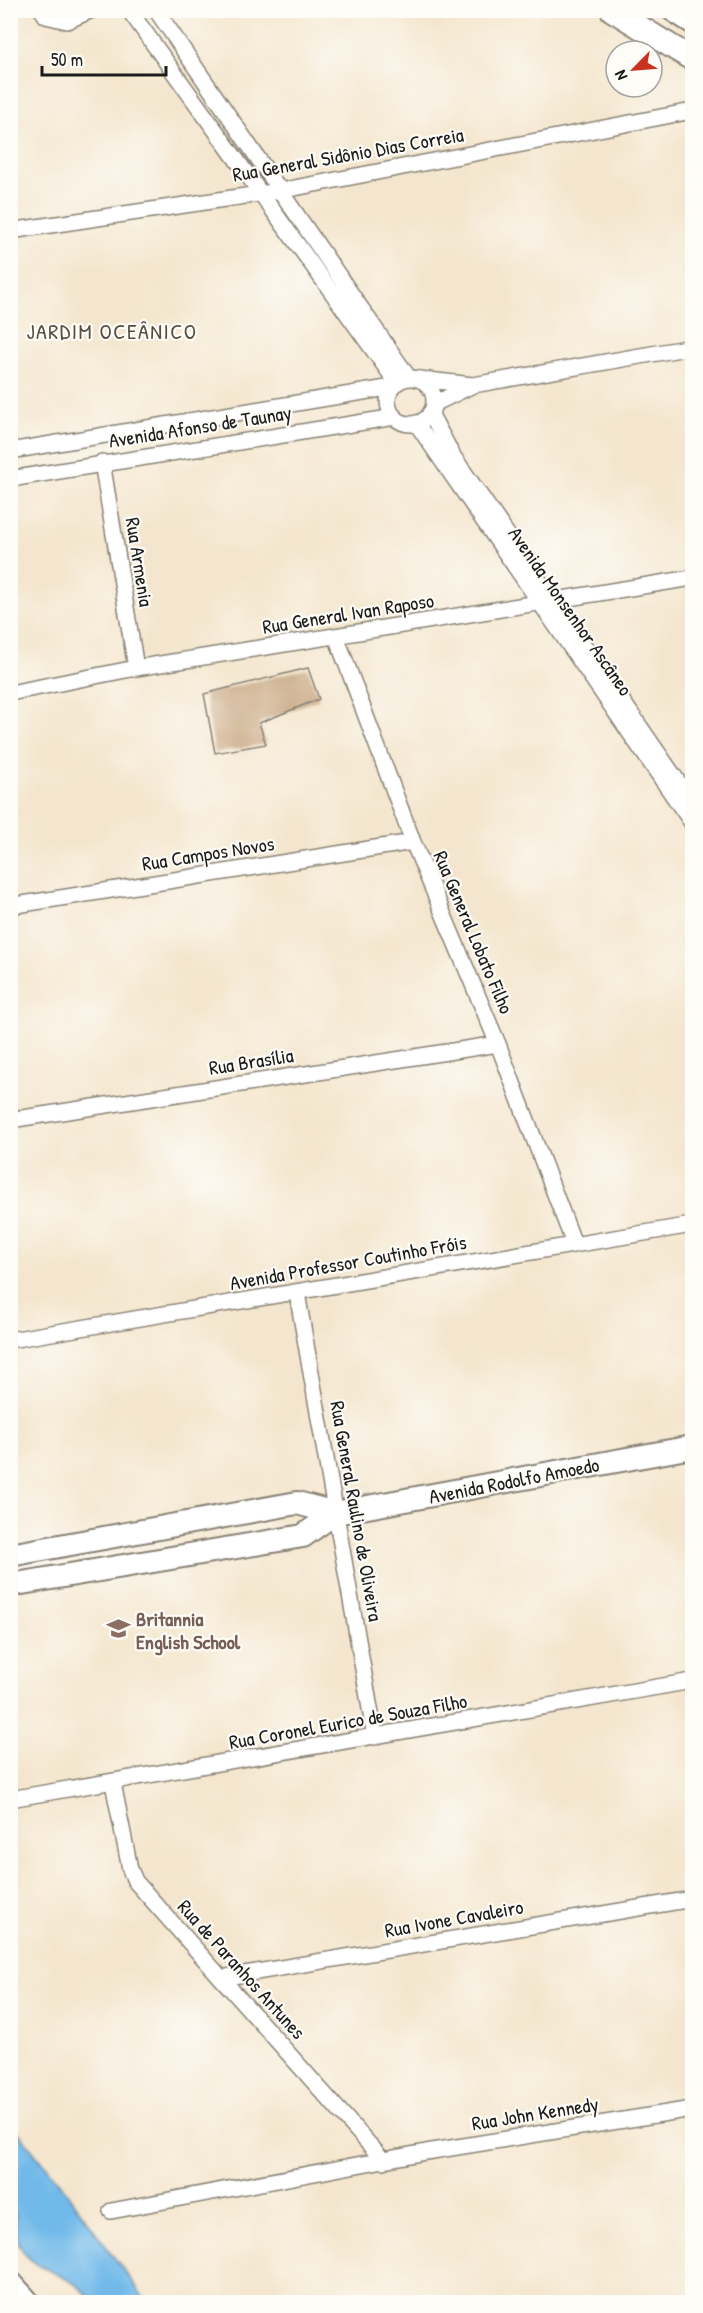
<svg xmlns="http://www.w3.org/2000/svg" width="703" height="2313" font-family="'Patrick Hand',sans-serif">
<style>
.water{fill:#71b9e9;stroke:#466a82;stroke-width:1.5}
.building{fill:#c8a782}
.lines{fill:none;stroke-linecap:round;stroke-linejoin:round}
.street-casing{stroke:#888175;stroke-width:18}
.secondary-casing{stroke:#888175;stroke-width:26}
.street{stroke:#fff;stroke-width:15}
.secondary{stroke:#fff;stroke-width:22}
.labels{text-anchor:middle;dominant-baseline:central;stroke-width:4.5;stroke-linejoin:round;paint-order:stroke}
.street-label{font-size:20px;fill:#1c1c1c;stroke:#fdfcf7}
.education-label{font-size:20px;font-weight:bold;fill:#785e54;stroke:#fdfcf7;text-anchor:start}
.quarter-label{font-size:22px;letter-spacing:1.5px;fill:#584d40;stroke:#fdfcf7}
</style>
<rect width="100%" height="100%" fill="#fdfcf7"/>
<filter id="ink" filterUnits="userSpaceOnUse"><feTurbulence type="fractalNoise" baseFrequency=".0167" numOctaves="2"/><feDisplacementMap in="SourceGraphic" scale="12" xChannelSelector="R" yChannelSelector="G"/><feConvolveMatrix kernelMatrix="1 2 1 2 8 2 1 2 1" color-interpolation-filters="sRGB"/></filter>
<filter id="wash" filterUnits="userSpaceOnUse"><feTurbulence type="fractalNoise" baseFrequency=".008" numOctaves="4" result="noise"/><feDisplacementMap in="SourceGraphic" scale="24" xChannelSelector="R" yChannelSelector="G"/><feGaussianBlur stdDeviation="1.35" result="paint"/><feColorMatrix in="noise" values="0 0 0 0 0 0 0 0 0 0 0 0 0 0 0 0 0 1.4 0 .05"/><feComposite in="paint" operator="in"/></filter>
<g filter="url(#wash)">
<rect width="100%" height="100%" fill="#f4e6ce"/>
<!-- water -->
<path class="water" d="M11 2123 67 2193 147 2302H92C68 2262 10 2279 16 2215L11 2207Z"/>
<g id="blocks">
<!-- building -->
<path class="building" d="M308 668 319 699 259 723 266 744 215 753 204 694Z"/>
</g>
</g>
<g filter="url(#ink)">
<use href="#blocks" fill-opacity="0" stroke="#888175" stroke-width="1.5"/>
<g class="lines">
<defs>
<path id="street" d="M42 10 46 16 67 21 92 10
M129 10 397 383
M156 10 409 378
M10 231 279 191 692 111
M388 401a23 23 0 1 1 46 0a23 23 0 1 1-46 0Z
M419 379 473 385 692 347
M434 404 473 385
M430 413 453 456 692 802
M416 423 692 823
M10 451 393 387
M102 462 136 668
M10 479 395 417
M336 636 413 842 498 1044 574 1244
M10 693 136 668 692 578
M10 906 413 842
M10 1120 498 1044
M297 1293 375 1737
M10 1340 692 1225
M113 1783 130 1869 135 1881 384 2161
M10 1799 692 1681
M221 1978 692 1899
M111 2211 426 2152 692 2109"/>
<path id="secondary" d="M612 10 692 59
M673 10 692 22
M10 1555 297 1503 335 1513 692 1447
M10 1585 303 1536 335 1513
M10 2282 28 2302"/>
</defs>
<!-- street casing -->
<use href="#street" class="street-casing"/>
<!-- secondary casing -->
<use href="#secondary" class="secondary-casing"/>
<!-- street -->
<use href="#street" class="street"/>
<!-- secondary -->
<use href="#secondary" class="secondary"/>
</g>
</g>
<!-- icons -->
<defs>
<symbol id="school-bare" viewBox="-9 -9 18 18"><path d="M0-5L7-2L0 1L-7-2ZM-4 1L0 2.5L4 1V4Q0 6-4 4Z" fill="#8d6e63" stroke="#fdfcf7" stroke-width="2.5" paint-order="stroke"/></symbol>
</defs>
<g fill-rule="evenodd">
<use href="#school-bare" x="102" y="1612" width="33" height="33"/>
</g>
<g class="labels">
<!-- street labels -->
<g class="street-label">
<text transform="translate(348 154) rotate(-10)">Rua General Sidônio Dias Correia</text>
<text transform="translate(200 426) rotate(-9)">Avenida Afonso de Taunay</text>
<text transform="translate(140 562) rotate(81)">Rua Armenia</text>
<text transform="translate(571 611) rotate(55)">Avenida Monsenhor Ascâneo</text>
<text transform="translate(348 613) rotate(-9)">Rua General Ivan Raposo</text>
<text transform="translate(208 853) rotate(-9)">Rua Campos Novos</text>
<text transform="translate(474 932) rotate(67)">Rua General Lobato Filho</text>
<text transform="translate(251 1061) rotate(-9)">Rua Brasília</text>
<text transform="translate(348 1262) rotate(-10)">Avenida Professor Coutinho Fróis</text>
<text transform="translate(514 1480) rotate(-11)">Avenida Rodolfo Amoedo</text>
<text transform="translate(357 1511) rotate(80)">Rua General Raulino de Oliveira</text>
<text transform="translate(348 1721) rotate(-10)">Rua Coronel Eurico de Souza Filho</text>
<text transform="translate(454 1918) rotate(-10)">Rua Ivone Cavaleiro</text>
<text transform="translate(242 1969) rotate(48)">Rua de Paranhos Antunes</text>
<text transform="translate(535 2113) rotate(-9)">Rua John Kennedy</text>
</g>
<!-- education labels -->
<g class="education-label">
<text x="136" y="1618">Britannia<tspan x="136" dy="23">English School</tspan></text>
</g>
<!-- quarter labels -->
<g class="quarter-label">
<text x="112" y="331">JARDIM OCEÂNICO</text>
</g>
</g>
<!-- margin -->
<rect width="703" height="2313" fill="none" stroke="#fdfcf7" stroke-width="36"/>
<!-- north arrow -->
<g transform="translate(634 69) rotate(245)"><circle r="28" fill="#fdfcf7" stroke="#a3a29f" stroke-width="1.5"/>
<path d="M0-4.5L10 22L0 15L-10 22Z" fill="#c8321e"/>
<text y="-9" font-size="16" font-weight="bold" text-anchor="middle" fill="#1c1c1c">N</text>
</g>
<!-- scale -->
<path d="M42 66v9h124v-9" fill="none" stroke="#1c1c1c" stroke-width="3"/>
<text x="51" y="66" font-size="18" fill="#1c1c1c" stroke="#fdfcf7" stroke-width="4.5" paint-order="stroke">50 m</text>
</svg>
